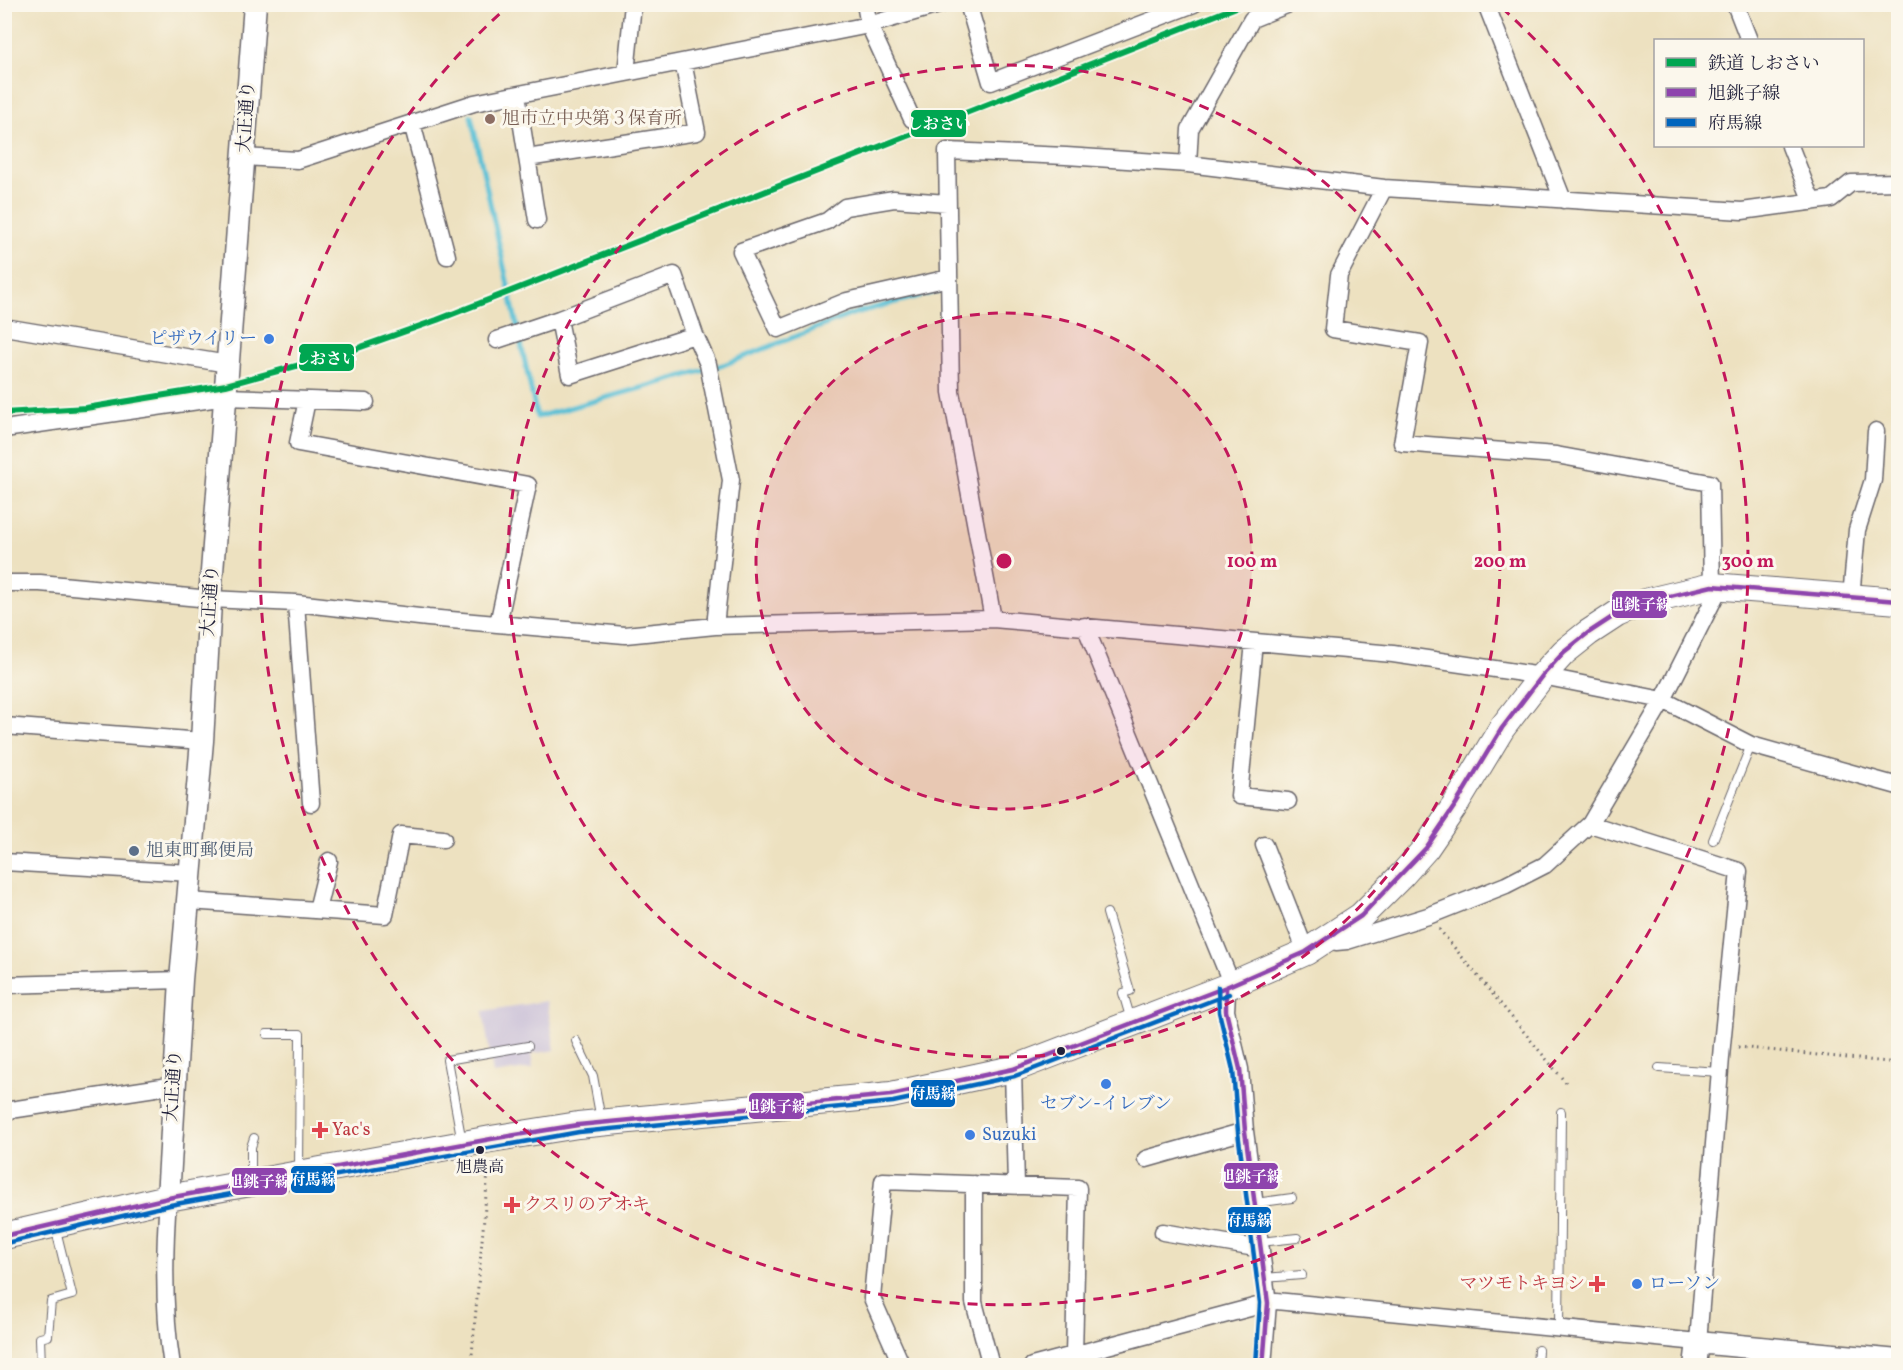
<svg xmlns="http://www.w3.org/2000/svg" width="1903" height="1370" font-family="Vollkorn,'Noto Serif JP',serif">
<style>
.industrial{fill:#c9bfd7}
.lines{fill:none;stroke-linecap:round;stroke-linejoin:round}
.stream{stroke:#59c0d6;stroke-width:5}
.lane-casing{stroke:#69656a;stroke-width:10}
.street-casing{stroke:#69656a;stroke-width:19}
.secondary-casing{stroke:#69656a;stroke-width:25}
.primary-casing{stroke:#69656a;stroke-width:28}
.path{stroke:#69656a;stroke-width:3;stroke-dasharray:1.5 4.5;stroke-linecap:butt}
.lane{stroke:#fff;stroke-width:8}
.street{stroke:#fff;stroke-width:16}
.secondary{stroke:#fff;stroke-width:22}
.primary{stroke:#fff;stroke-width:26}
.bus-1-casing{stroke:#fbf7ec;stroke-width:9}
.bus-2-casing{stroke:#fbf7ec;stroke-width:9}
.bus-1{stroke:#8e44ad;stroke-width:4.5}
.bus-2{stroke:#0065bd;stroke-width:4.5}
.rail-1-casing{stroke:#fbf7ec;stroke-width:10}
.rail-1{stroke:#00a651;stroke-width:6}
.ring{fill:none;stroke:#c2185b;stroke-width:3;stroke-dasharray:10 8}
.education-dot{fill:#8d6e63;stroke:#fbf7ec;stroke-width:2}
.shop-dot{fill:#3f7fe0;stroke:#fbf7ec;stroke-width:2}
.service-dot{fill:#5c6f8a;stroke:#fbf7ec;stroke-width:2}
.bus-dot{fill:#22223b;stroke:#fbf7ec;stroke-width:2}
.health-dot{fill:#e0444e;stroke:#fbf7ec;stroke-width:2}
.labels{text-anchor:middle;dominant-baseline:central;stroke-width:6;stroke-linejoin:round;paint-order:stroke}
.bus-label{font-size:16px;fill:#22223b;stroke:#fbf7ec}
.street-label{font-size:18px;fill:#22223b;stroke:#fbf7ec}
.education-label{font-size:18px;fill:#785e54;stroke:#fbf7ec;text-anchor:start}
.shop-label{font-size:18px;fill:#366cbe;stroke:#fbf7ec;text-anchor:start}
.service-label{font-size:18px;fill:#4e5e75;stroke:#fbf7ec;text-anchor:start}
.health-label{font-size:18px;fill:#be3a42;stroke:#fbf7ec;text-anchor:start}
.centre{fill:#c2185b;stroke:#fbf7ec;stroke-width:3}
.ring-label{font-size:18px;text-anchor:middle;font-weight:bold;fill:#c2185b;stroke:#fbf7ec;stroke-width:6;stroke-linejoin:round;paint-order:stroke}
.line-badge{stroke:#fbf7ec;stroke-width:2}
.badge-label{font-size:16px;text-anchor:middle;font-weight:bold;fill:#fff}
</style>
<rect width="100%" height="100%" fill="#fbf7ec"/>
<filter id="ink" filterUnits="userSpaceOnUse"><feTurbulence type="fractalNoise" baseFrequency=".0167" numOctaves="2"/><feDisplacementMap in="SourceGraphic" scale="12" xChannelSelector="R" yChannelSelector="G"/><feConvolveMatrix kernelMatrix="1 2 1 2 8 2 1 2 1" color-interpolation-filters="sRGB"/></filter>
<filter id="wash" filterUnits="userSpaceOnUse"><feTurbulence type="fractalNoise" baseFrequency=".008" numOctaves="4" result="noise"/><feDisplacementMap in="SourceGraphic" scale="24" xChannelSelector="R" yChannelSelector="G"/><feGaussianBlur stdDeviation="1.35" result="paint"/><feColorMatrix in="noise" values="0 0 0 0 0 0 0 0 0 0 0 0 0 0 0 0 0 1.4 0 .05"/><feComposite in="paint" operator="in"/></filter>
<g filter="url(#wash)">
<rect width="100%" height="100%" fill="#ede1c0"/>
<!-- industrial -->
<path class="industrial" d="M547 1001 555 1050 531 1054 533 1068 493 1074 483 1011Z"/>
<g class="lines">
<!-- stream -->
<path class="stream" d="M471 116 537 417 723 365 855 313 942 290"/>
</g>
</g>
<g filter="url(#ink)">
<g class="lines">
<defs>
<path id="lane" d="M1713 840 1751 745
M1107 913 1130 991 1123 993 1131 1020
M267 1034H300L299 1170
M576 1041 593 1076 601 1120
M1659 1068 1720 1072
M462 1142 447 1060 528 1046
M251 1179V1147L254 1138
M1255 1203 1292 1198
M1260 1242 1297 1238
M1264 1278 1302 1275
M1559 1329 1561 1112
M41 1366 40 1338 48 1336 51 1301 72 1295 55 1226
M1537 1366 1538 1350"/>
<path id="street" d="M865 4 869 25 912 119
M965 4 969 7 991 82 1194 4
M1486 4 1563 200
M1735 4 1749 40
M626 73 633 4
M517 95 537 220
M412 123 447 256
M1790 146 1812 202
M244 157 298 160 474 103 869 25 942 4
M527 158 697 132 683 62
M1188 164 1190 129 1252 19 1289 4
M1384 188 1339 275 1333 329 1420 343 1402 443 1556 455 1710 483 1712 586
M947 203 894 199 845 207 827 221 741 251 778 329 847 301 949 278
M559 319 570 375 695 335
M4 327 228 364
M497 340 559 319 674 275 695 335 708 364 731 480 715 626
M307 400 298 443 528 485 498 624
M4 429 226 397 366 402
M4 583H40L210 599 296 603 428 618 625 635 715 626 993 619 1393 654 1542 676 1663 700 1751 745 1898 786
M1851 598 1857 530 1873 480 1876 431
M296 603 311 803
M993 619 951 392 947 151 1066 156 1188 164 1384 188 1742 211 1831 199 1851 183 1898 182
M1085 626 1228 975 1226 1011 1240 1069 1245 1131 1268 1303 1263 1366
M1254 642 1239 796 1288 801
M4 726 202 741
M1264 845 1306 952
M4 862 191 873
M189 901 385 915 401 835 443 839
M317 910 329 861
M1327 939 1336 942 1347 941 1428 916 1506 885 1545 865 1590 824
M4 985 181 980
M1013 1069 1016 1186
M4 1111 175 1085
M1146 1159 1245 1131
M974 1184V1302L991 1366
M168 1198C164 1254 163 1311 172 1366
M1163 1232 1261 1249
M902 1366 872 1298 883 1181 1078 1188 1074 1355
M1032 1366 1276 1301 1698 1342 1722 1045 1739 871 1590 824 1663 700 1720 587"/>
<path id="secondary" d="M168 1198 181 980 202 741 211 585 255 4
M1695 1366 1698 1342 1898 1361"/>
<path id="primary" d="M4 1236 168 1198 491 1139 578 1125 891 1095 1013 1069 1226 987 1306 952 1361 916 1402 875 1426 848 1456 804 1502 728 1542 676 1564 652 1588 633 1617 614 1645 602 1712 586 1898 601"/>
</defs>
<!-- lane casing -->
<use href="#lane" class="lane-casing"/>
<!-- street casing -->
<use href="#street" class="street-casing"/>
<!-- secondary casing -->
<use href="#secondary" class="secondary-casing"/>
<!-- primary casing -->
<use href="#primary" class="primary-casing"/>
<!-- path -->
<path class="path" d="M1439 929 1566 1083
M1738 1047 1898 1063
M471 1366 489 1161"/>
<!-- lane -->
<use href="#lane" class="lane"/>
<!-- street -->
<use href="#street" class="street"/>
<!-- secondary -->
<use href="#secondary" class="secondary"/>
<!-- primary -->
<use href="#primary" class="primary"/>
<defs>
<path id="bus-1" d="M1226 987V1011L1240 1069 1245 1131 1268 1303 1263 1366
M4 1236 168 1198 491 1139 578 1125 891 1095 1013 1069 1226 987 1306 952 1361 916 1426 848 1456 804 1502 728 1542 676 1564 652 1588 633 1617 614 1645 602 1712 586 1898 601"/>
<path id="bus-2" d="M1218 987 1219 1012 1233 1070 1238 1132 1260 1303 1256 1365
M6 1243 170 1205 579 1132 893 1102 1015 1076 1229 994"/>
</defs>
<!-- bus-1 casing -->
<use href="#bus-1" class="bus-1-casing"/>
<!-- bus-2 casing -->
<use href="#bus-2" class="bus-2-casing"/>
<!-- bus-1 -->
<use href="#bus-1" class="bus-1"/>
<!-- bus-2 -->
<use href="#bus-2" class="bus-2"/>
<defs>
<path id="rail-1" d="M4 413 86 408 226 385 344 353 437 320 1244 4"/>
</defs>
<!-- rail-1 casing -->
<use href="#rail-1" class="rail-1-casing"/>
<!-- rail-1 -->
<use href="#rail-1" class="rail-1"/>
</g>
</g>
<!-- distance rings -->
<circle cx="1004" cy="561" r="248" fill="#c2185b" fill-opacity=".12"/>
<g class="ring">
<circle cx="1004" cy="561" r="248"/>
<circle cx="1004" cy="561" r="496"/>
<path d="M1502 8A744 744 0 1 1 506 8"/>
</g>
<!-- markers -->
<circle class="education-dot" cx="490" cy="119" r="6"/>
<g class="shop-dot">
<circle cx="269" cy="339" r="6"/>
<circle cx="1106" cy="1084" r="6"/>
<circle cx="970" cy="1135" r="6"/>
<circle cx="1637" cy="1284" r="6"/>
</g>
<circle class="service-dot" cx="134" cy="851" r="6"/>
<g class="bus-dot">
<circle cx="1061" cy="1051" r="5"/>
<circle cx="480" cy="1150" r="5"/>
</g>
<g class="health-dot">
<path d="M317 1121h6v6h6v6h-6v6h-6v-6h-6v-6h6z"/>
<path d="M509 1196h6v6h6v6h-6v6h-6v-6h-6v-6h6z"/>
<path d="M1594 1275h6v6h6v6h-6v6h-6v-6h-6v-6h6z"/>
</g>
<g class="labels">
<!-- bus labels -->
<g class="bus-label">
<text x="480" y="1168">旭農高</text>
</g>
<!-- street labels -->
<g class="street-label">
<text transform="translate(247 117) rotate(-86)">大正通り</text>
<text transform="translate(211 601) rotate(-86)">大正通り</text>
<text transform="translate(174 1086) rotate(-86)">大正通り</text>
</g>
<!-- education labels -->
<g class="education-label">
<text x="502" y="119">旭市立中央第３保育所</text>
</g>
<!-- shop labels -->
<g class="shop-label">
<text x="257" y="339" text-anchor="end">ピザウイリー</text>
<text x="1106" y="1104" text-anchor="middle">セブン-イレブン</text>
<text x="982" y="1135">Suzuki</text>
<text x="1649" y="1284">ローソン</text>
</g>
<!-- service labels -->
<g class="service-label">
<text x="146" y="851">旭東町郵便局</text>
</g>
<!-- health labels -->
<g class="health-label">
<text x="332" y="1130">Yac's</text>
<text x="524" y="1205">クスリのアオキ</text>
<text x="1585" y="1284" text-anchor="end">マツモトキヨシ</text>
</g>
</g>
<circle cx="1004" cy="561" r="9" class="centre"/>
<g class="ring-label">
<text x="1252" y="567">100 m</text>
<text x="1500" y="567">200 m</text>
<text x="1748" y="567">300 m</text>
</g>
<g class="line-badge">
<rect x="910" y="109" width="57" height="29" rx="6" fill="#00a651"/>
<rect x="298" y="343" width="57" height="29" rx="6" fill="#00a651"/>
<rect x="1611" y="590" width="57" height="29" rx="6" fill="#8e44ad"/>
<rect x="910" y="1079" width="46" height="29" rx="6" fill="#0065bd"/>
<rect x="748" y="1092" width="57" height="28" rx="6" fill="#8e44ad"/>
<rect x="1223" y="1162" width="56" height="28" rx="6" fill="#8e44ad"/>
<rect x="290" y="1165" width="46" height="29" rx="6" fill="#0065bd"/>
<rect x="231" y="1167" width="57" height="29" rx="6" fill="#8e44ad"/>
<rect x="1227" y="1206" width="45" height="28" rx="6" fill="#0065bd"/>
</g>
<g class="badge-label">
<text x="939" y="129">しおさい</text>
<text x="326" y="364">しおさい</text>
<text x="1640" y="610">旭銚子線</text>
<text x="933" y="1099">府馬線</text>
<text x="776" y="1112">旭銚子線</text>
<text x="1251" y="1182">旭銚子線</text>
<text x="313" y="1185">府馬線</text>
<text x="259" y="1187">旭銚子線</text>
<text x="1249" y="1226">府馬線</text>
</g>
<!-- margin -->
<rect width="1903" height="1370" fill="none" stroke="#fbf7ec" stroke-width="24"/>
<!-- legend -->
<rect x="1654" y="39" width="210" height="108" fill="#fbf7ec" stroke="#a4a2a5" stroke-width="1.5"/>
<rect x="1666" y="58" width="30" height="9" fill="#00a651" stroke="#a4a2a5" stroke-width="1.5"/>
<text x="1708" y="69" font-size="18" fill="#22223b">鉄道 しおさい</text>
<rect x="1666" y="88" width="30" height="9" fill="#8e44ad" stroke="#a4a2a5" stroke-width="1.5"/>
<text x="1708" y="99" font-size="18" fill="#22223b">旭銚子線</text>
<rect x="1666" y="118" width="30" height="9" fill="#0065bd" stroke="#a4a2a5" stroke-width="1.5"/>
<text x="1708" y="129" font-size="18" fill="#22223b">府馬線</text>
</svg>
